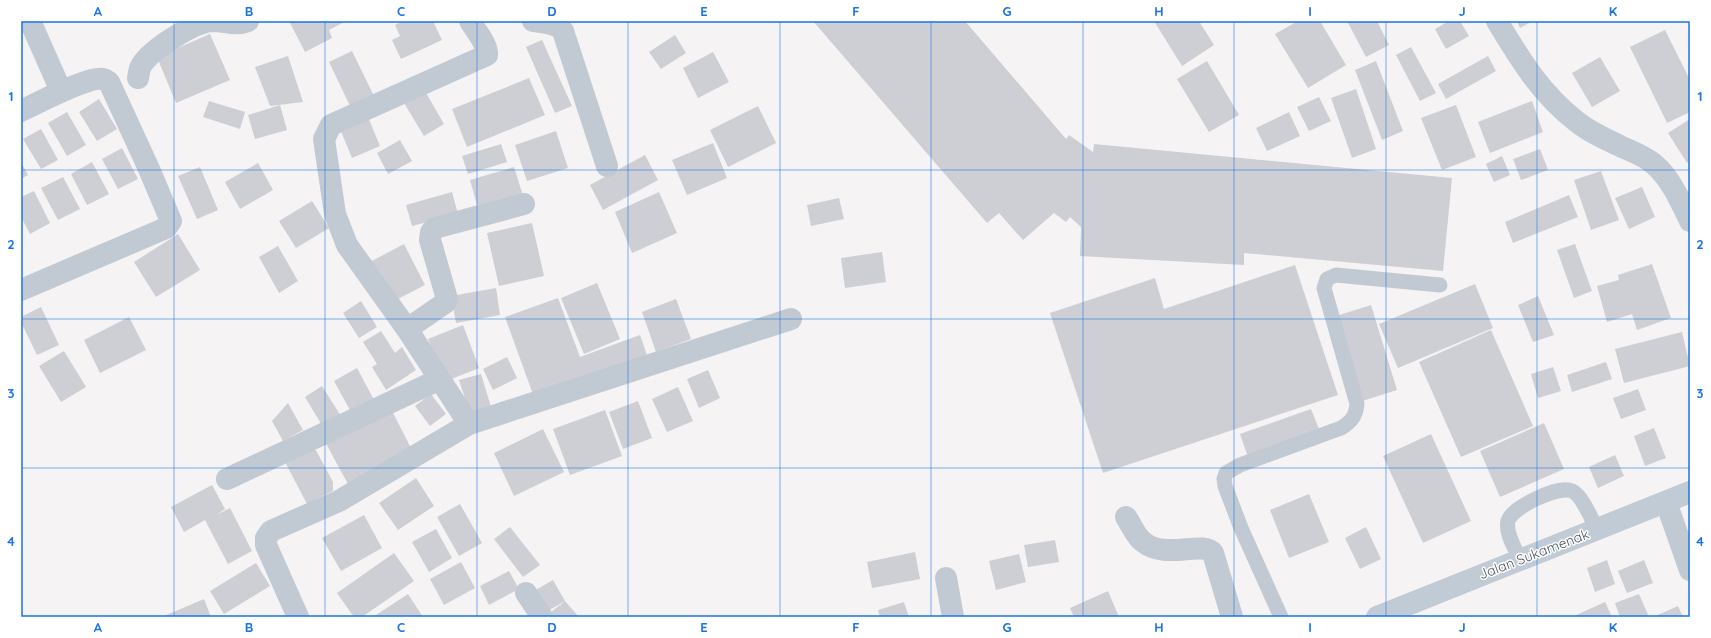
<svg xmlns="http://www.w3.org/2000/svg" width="1711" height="638" font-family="Quicksand,sans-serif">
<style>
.building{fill:#cdcfd5}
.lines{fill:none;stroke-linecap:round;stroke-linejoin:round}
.service{stroke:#c1cad2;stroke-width:15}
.minor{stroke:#c1cad2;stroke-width:22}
.secondary{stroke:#c1cbd6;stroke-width:22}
.grid{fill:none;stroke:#1a73e8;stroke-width:1;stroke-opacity:0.55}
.labels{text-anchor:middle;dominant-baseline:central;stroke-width:3;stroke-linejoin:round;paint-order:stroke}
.street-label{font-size:14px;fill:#4a5661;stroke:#fff}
.neatline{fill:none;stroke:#1a73e8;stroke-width:1.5}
.grid-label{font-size:13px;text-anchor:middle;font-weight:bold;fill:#1a73e8}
</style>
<rect width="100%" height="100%" fill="#f5f3f3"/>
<!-- building -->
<path class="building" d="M289 21H346L329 30 332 38 305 52Z
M403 21H433L442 40 401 59 392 40 400 36 395 25Z
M813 21H965L1066 139 1069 135 1093 152 1094 144 1452 178 1443 271 1244 253V265L1080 256 1081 227 1070 217 1066 222 1054 213 1023 240 999 213 987 223Z
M1154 21H1199L1214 45 1182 66Z
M1298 21H1320L1346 65 1308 88 1275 34Z
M1347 21H1377L1389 45 1366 57Z
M1449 21H1460L1469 36 1446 49 1435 29Z
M1517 21H1533L1520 28Z
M1665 30 1690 80V112L1667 123 1630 47Z
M210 34 230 80 176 103 157 57Z
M675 35 686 53 661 69 649 52Z
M542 40 572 106 555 113 526 47Z
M1411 47 1436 93 1420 101 1396 55Z
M352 51 374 96 351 108 329 62Z
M713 52 729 82 698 98 683 68Z
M288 56 303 102 270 106 255 67Z
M1488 56 1496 71 1446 99 1438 84Z
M1600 57 1620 91 1592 107 1572 73Z
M1207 61 1239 115 1209 132 1177 79Z
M1376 61 1403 131 1382 140 1355 70Z
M529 78 545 115 467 147 452 109Z
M422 86 444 124 424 136 401 98Z
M1356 89 1376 149 1352 158 1331 98Z
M1319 97 1331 121 1309 131 1297 107Z
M99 99 117 129 97 141 79 112Z
M209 101 245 112 240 129 203 117Z
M1532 101 1543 132 1490 153 1478 122Z
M280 105 287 130 255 139 248 115Z
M1456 105 1476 157 1442 170 1421 118Z
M758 106 776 143 728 167 710 130Z
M67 112 86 145 67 156 48 123Z
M1289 112 1300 136 1267 151 1256 128Z
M368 117 380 146 352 158 340 129Z
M1690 119V161L1687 163 1668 133Z
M41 129 58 160 41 169 23 139Z
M556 131 568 168 527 181 515 145Z
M400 140 412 161 388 174 377 153Z
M713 143 727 178 687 195 672 160Z
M501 144 507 162 468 174 462 156Z
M122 148 138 179 118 189 102 159Z
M1540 149 1548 170 1521 180 1513 159Z
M645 155 658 180 603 210 590 185Z
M1502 156 1510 175 1494 182 1486 164Z
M21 162 28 175 21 179Z
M92 162 109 194 87 205 71 174Z
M258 163 273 190 240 209 225 182Z
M200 167 218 210 197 219 178 176Z
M514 167 524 199 479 212 470 180Z
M1601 171 1619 220 1591 230 1574 180Z
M63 177 80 209 58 220 41 188Z
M1642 187 1655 217 1629 229 1615 198Z
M34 191 50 223 30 234 21 217V197Z
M452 192 458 214 412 226 406 205Z
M659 192 677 233 632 253 615 212Z
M1569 195 1578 217 1513 243 1505 222Z
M839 198 844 219 811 226 807 205Z
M312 201 329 228 296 248 279 221Z
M532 223 544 276 499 286 487 233Z
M178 234 200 270 156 297 134 262Z
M404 244 425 285 392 302 370 262Z
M1575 244 1592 291 1574 298 1557 250Z
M278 246 298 281 279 293 259 257Z
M882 252 886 282 845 288 841 258Z
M1652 264 1671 318 1637 330 1632 314 1607 322 1597 286 1619 280 1618 275Z
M1295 265 1338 395 1103 473 1050 313 1155 278 1164 309Z
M597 283 620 339 584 354 561 298Z
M1475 284 1493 328 1398 368 1379 324Z
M496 288 500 315 456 323 451 296Z
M1538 296 1554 335 1533 342 1518 305Z
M558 298 580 357 640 335 648 358 535 400 505 317Z
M676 299 691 339 656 352 642 312Z
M361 301 377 327 359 338 343 313Z
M1371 305 1397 390 1359 402 1333 317Z
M41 307 59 345 37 355 21 322V317Z
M129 317 146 350 100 373 84 340Z
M463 325 479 368 444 382 428 339Z
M1491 330 1533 426 1461 457 1419 362Z
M381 331 395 353 402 347 416 370 386 390 372 367 377 364 363 342Z
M1682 332 1690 366 1624 383 1615 349Z
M64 351 86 387 61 402 39 366Z
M507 357 517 378 493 390 483 369Z
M1606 362 1612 379 1572 392 1567 375Z
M1553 367 1561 391 1538 398 1531 374Z
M357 368 374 400 351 412 334 381Z
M708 370 720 398 699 408 687 379Z
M481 374 492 410 471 417 459 380Z
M322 386 341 416 323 427 305 397Z
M678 387 693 421 667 432 652 399Z
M1638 389 1646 410 1621 419 1613 398Z
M431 394 446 414 430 426 415 406Z
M638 401 652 438 623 449 609 412Z
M288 403 303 430 283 441 272 421Z
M389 405 413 452 349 486 324 440Z
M1311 409 1321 434 1249 460 1240 434Z
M605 410 622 456 570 475 553 429Z
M1544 423 1564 469 1500 497 1480 451Z
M1654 428 1666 458 1645 466 1634 436Z
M543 429 564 472 514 496 494 453Z
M1431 434 1471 521 1423 543 1383 456Z
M312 443 333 482V491L307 504 283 458Z
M1615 455 1624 476 1598 488 1589 467Z
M416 478 434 506 398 530 379 503Z
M212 485 225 509 216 515 230 508 252 551 228 564 205 520 184 532 171 507Z
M1309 494 1329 542 1289 558 1270 510Z
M460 504 482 543 459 556 437 517Z
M364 515 382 548 341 571 322 538Z
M510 527 540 565 523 577 494 539Z
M1366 527 1381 559 1360 569 1345 538Z
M436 529 452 558 429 572 412 542Z
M1055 540 1059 562 1028 567 1024 545Z
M915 552 920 579 872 588 867 562Z
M394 553 414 581 362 617H354L337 593Z
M1019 554 1026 582 996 590 989 561Z
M1607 560 1615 584 1595 592 1587 568Z
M1644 560 1653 583 1627 593 1618 571Z
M461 562 475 588 444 605 430 579Z
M256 563 270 586 224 614 210 591Z
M509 571 519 589 489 605 480 586Z
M553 580 565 601 579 617H553L550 613 565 601 546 612 534 591Z
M1108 591 1119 617H1074L1070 608Z
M408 594 423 617H373Z
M1639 594 1649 617H1620L1615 603Z
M204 599 211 617H165L164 616Z
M904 602 909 617H880L878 610Z
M1605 602 1612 617H1572Z
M1678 606 1683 617H1653Z"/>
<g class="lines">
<!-- service -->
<path class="service" d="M1520 559C1515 548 1505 533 1508 521 1512 507 1559 485 1572 491 1582 495 1592 520 1597 530
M1281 617 1241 528 1225 486 1224 479 1226 473 1240 465 1341 428C1351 422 1356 416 1357 404L1324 288 1327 279 1336 275 1440 285"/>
<!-- minor -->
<path class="minor" d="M30 21 61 91
M533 21C543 23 556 22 563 31L607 166
M1497 21C1520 59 1540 93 1576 121 1588 131 1603 138 1618 145 1630 151 1644 155 1655 165 1671 179 1681 202 1690 221
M138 78C139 74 139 69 141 66 150 50 194 22 212 21 225 21 236 26 248 21
M21 111C35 104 91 75 103 79 105 79 107 81 109 82L149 169 171 221 166 228 21 290
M407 329 445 303 447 299 430 240 431 232 435 228 524 204
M469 424 791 319
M227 479 438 380
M1666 502 1690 570
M1126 517C1131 524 1135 535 1142 541 1165 561 1202 540 1213 553L1232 617
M946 578 953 617
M526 593 542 617
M298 617 266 545V538L271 531 339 501 469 424 407 329 347 245 335 214 324 139 331 125 487 55C488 44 475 30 470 21"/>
<!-- secondary -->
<path class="secondary" d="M1377 617 1690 492"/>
</g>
<!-- grid -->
<path class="grid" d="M174 21V617M325 21V617M477 21V617M628 21V617M780 21V617M931 21V617M1083 21V617M1234 21V617M1386 21V617M1537 21V617M21 170H1690M21 319H1690M21 468H1690"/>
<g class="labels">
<!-- street labels -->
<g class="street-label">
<text transform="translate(1534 554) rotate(-21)">Jalan Sukamenak</text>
</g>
</g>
<!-- border -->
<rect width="1711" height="638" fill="none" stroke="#ffffff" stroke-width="44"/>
<rect x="22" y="22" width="1667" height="594" class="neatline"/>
<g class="grid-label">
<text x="98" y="16">A</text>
<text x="249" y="16">B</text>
<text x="401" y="16">C</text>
<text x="552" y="16">D</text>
<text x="704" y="16">E</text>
<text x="856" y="16">F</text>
<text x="1007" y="16">G</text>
<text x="1159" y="16">H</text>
<text x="1310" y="16">I</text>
<text x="1462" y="16">J</text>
<text x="1613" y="16">K</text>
<text x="11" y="101">1</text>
<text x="1700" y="101">1</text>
<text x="11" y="249">2</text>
<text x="1700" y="249">2</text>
<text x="11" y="398">3</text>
<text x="1700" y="398">3</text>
<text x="11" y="546">4</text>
<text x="1700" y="546">4</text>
<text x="98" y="632">A</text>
<text x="249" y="632">B</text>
<text x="401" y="632">C</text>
<text x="552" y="632">D</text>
<text x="704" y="632">E</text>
<text x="856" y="632">F</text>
<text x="1007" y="632">G</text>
<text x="1159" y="632">H</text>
<text x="1310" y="632">I</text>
<text x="1462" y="632">J</text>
<text x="1613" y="632">K</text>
</g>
</svg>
